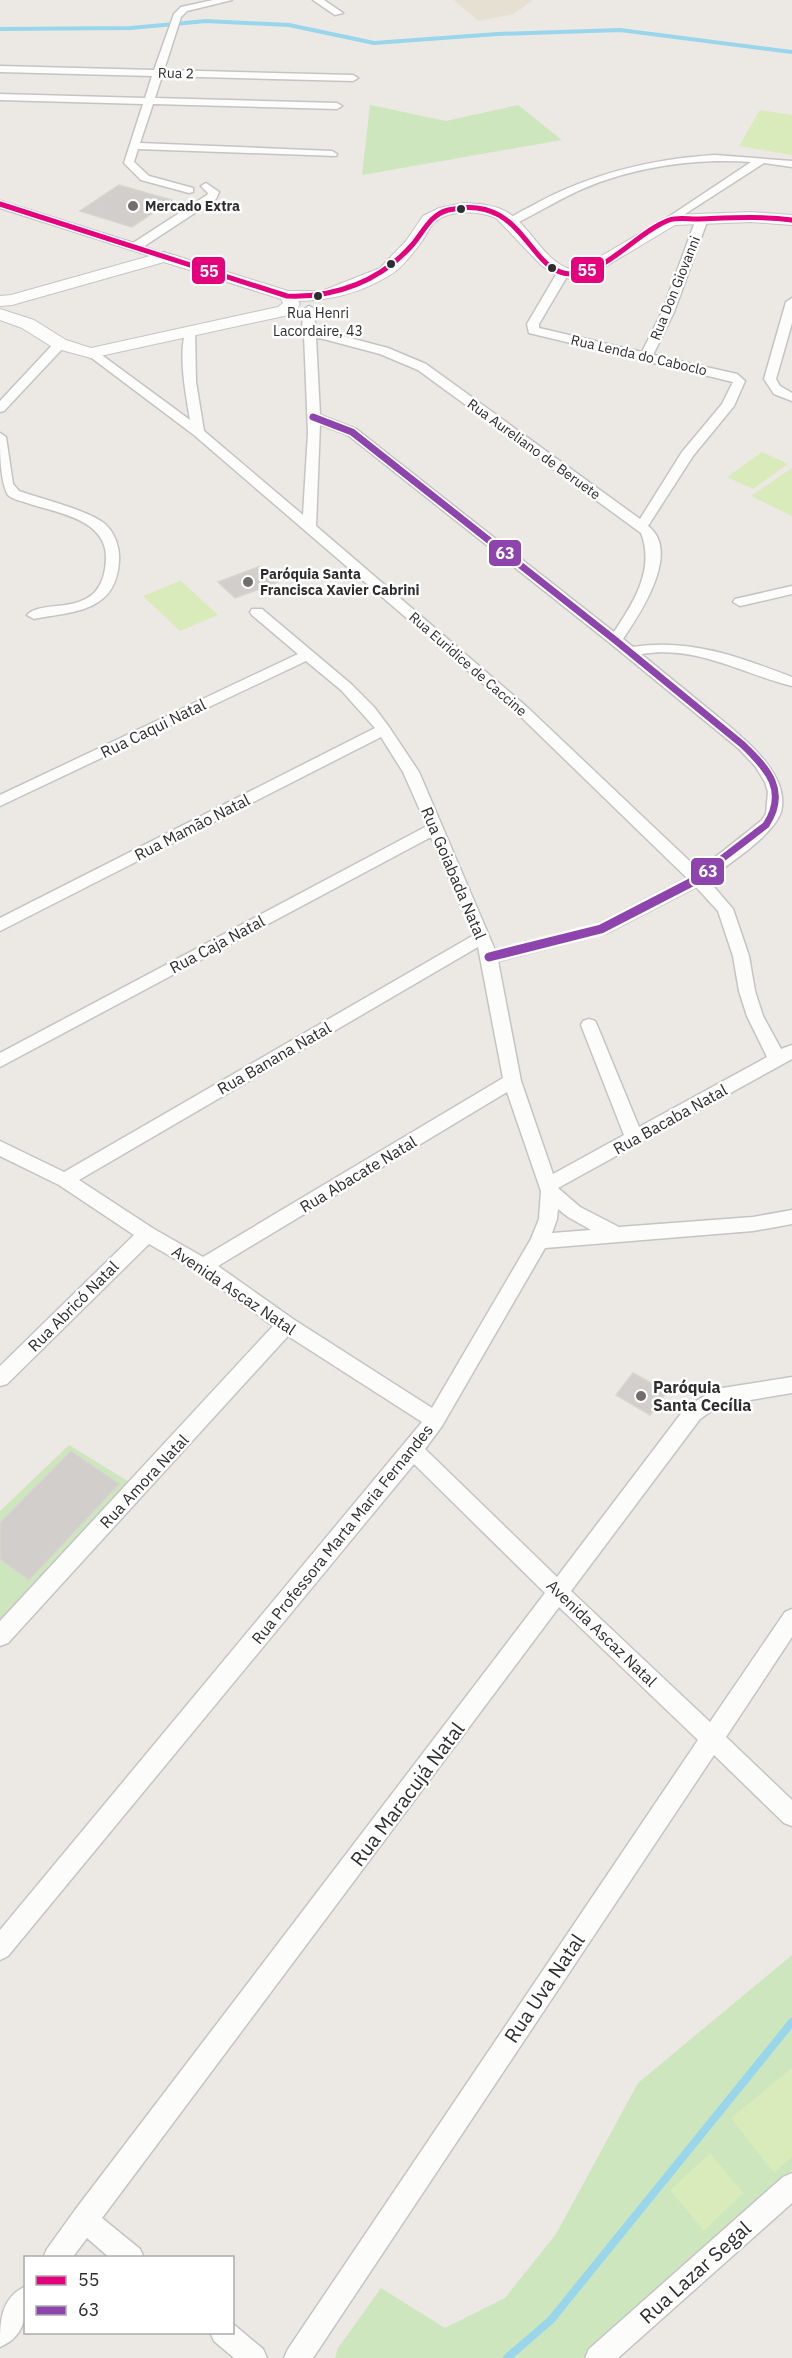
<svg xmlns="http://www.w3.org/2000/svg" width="792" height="2358" font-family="'IBM Plex Sans',sans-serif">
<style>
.education{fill:#e6e0d3}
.green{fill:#cee6be}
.pitch{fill:#d9eabb}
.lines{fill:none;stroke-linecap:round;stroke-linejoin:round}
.stream-far1{stroke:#99d6ec;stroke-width:4}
.stream{stroke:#99d6ec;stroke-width:8}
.building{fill:#d1cecb;stroke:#d7d4d0;stroke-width:1.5}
.street-casing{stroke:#c5c4c5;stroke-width:3}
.secondary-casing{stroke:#c5c4c5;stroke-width:2}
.street{fill:#fcfcfb;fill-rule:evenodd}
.secondary{fill:#fcfcfb;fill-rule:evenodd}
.bus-1-casing{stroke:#fff;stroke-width:8}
.bus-2-far1-casing{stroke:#fff;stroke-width:10}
.bus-2-casing{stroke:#fff;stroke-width:14}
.bus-1{stroke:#e5007d;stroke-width:5}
.bus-2-far1{stroke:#8e44ad;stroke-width:7}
.bus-2{stroke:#8e44ad;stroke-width:9}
.poi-dot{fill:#706f6e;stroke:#fff;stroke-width:2}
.bus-dot{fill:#2e2e2e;stroke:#fff;stroke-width:2}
.labels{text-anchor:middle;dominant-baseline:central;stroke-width:5;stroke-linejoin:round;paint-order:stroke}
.far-street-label{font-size:14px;fill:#2e2e2e;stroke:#fff}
.far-poi-label{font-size:14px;font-weight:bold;fill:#2e2e2e;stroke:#fff;text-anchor:start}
.bus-label{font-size:14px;fill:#2e2e2e;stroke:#fff}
.street-label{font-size:16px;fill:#2e2e2e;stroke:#fff}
.poi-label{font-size:16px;font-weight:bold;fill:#2e2e2e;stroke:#fff;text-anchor:start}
.near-street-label{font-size:20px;fill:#2e2e2e;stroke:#fff}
.line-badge{stroke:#fff;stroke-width:2}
.badge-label{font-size:16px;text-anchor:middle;font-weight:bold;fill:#fff}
</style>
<rect width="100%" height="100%" fill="#ece8e4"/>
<!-- education -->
<path class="education" d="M454 0H533L514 14 478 21Z"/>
<!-- green -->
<path class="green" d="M370 105 446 121 518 105 562 140 362 175Z
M69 1445 139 1488 0 1636V1511Z
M792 1955V2170L582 2358H335L338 2348 381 2288 445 2328 505 2298 556 2234 638 2083Z"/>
<!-- pitch -->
<path class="pitch" d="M760 110 792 115V155L739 146Z
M762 452 788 464 753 489 727 477Z
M792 468V516L751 496Z
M180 581H181L218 615 180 631 143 596Z
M792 2068V2157L774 2173 731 2118Z
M710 2153 743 2193 704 2231 670 2190Z"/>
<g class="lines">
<!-- stream-far1 -->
<path class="stream-far1" d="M0 29 131 28 206 21 289 25 374 43 497 34 620 30 792 52"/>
<!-- stream -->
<path class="stream" d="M507 2358 551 2320 792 2022"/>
</g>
<!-- building -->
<path class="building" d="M119 185 150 194 172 200 132 227 80 211Z
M261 566 278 582 235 598 218 582Z
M633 1373 667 1392 650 1415 616 1395Z
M71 1451 119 1484 29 1580 0 1559V1523Z"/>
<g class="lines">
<defs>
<path id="street" d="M213 0H232L187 11 181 17 164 70 353 75 358 78 353 81 162 76 155 98 337 103 342 106 337 109 153 104 140 143 332 151 337 154 336 156 138 149 134 162 149 176 193 188V192L189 193 141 180 124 163 143 104 0 100V94L145 98 152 76 0 72V66L154 70 174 14 181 7Z
M313 0H324L343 13 335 15Z
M715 155 792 161V167L764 163 671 223 665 220 667 218 751 162C694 158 633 167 580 190 558 200 537 213 515 224L511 225 505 222C514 214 527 209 537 203 593 173 652 159 715 155Z
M206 183 219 192 216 199 143 247 168 255V259L164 260 0 208V201L133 243 207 195 208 193 201 186Z
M702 216 708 219 674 312 653 355 737 374 745 381 734 406 693 456 648 526C682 552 639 615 623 639L633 647C690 638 739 657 792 677V686C740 673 697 645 641 654 663 672 684 689 706 707 732 729 792 771 781 812 772 837 729 863 708 880L733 909 749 956 755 991 763 1016 781 1049 792 1045V1059L558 1188 580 1207 619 1227 753 1217 792 1210V1224L753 1231 545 1248 442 1426 425 1449 557 1577 686 1407 716 1389 792 1377V1393L720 1405 700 1419 571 1591 710 1722 785 1612 792 1609V1637L726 1737 792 1800V1826L784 1823 714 1755 313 2358H284L288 2349 698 1740 559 1607 102 2218 140 2249 144 2258H110L87 2238 72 2258H43L47 2249 75 2210 545 1593 414 1464 8 1956 0 1960V1930L422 1422 288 1336 8 1643 0 1646V1621L273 1326 196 1271 149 1244 7 1384 0 1386V1366L134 1235 59 1185 0 1156V1141L64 1172 474 935 431 837 0 1067V1053L427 826 403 772 381 737 0 931V918L375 728 341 690 306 661 0 806V795L298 654 252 615 250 612 252 609H262L351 684 374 707 389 727 419 772 495 950 596 925 687 878 518 714 194 435 85 353 91 349 95 350 190 420C186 395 177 351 187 328H195L196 382 204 431 303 515 308 433 304 334 302 331 303 310 309 306 313 308 316 329 388 348 426 364 640 519 682 452 722 404 733 382 529 333 527 324 557 273 563 270 569 273 539 324V328L642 352 662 312 696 219ZM316 337 380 354 418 370 641 533C655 569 634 602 614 632L356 429 320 415ZM320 424 348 435 610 643 738 748 755 766 765 782 768 792 766 814 761 821 699 870 528 708 316 526ZM696 887 718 911 733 956 739 991 747 1016 767 1057 639 1127 597 1025 595 1021 589 1019 583 1021 581 1025 624 1135 553 1174 521 1081 498 961 607 933ZM478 947 503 1078 203 1257 154 1229 79 1180ZM507 1092 541 1191 539 1219 531 1239 432 1408 293 1319 218 1266ZM558 1209 568 1217 591 1230 552 1233 557 1219Z
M792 298V323L776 379 780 386 792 393V401L774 394 764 379 786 302Z
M60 340 66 344 64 347 4 411 0 412V401L56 341Z
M0 433 6 437 13 484 19 491C41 499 88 510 105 524 115 533 120 548 119 561 116 613 73 611 34 619L27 615C40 601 76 612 95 592 103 583 106 569 106 557 106 520 59 513 30 504 23 501 13 500 8 495 0 481 0 452 0 433Z
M792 586V594L740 606 733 602 735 599Z
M792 2173V2203L618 2358H585L589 2349 783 2177Z
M26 2286C26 2312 28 2335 0 2347 0 2322 0 2298 26 2286Z
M232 2323 263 2349 267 2358H234L214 2341 210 2332H232Z"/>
<path id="secondary" d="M464 203C478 204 492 204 505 211 529 223 543 261 570 269L586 265 671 215 751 212 792 215V225L751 222 675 225 598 271 571 279 557 276 541 265 496 218C479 211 450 209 435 222 429 227 426 236 422 241 414 252 402 268 390 275 363 292 330 301 298 301L300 304C296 310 291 314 284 316L91 358 54 348 22 328 0 320V309L34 320 66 340 91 348 278 307 283 303 281 299 164 262 12 305 0 306V296L11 295 164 252 288 291H322L380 268 406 241 423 216 439 208Z"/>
</defs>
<!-- street casing -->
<use href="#street" class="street-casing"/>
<!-- secondary casing -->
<use href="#secondary" class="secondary-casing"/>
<!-- street -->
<use href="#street" class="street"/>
<!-- secondary -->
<use href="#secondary" class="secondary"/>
<defs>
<path id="bus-1" d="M0 204 287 296C335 298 381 281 413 244 424 231 430 215 448 210 524 192 527 272 570 274 605 275 637 232 669 220 678 217 688 219 696 219 729 218 760 216 792 220"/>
<path id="bus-2-far1" d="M313 417 352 432 615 640 743 745C768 769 788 791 766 825L689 884"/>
<path id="bus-2" d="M489 957 601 929 692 882"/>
</defs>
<!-- bus-1 casing -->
<use href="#bus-1" class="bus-1-casing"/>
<!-- bus-2-far1 casing -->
<use href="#bus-2-far1" class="bus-2-far1-casing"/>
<!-- bus-2 casing -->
<use href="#bus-2" class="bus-2-casing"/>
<!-- bus-1 -->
<use href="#bus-1" class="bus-1"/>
<!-- bus-2-far1 -->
<use href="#bus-2-far1" class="bus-2-far1"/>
<!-- bus-2 -->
<use href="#bus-2" class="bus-2"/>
</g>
<!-- markers -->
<g class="poi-dot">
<circle cx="133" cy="206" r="6"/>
<circle cx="248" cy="582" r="6"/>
<circle cx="641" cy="1396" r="6"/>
</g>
<g class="bus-dot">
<circle cx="461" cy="209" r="5"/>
<circle cx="391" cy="264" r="5"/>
<circle cx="552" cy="268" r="5"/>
<circle cx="318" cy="296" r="5"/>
</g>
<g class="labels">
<!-- far-street labels -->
<g class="far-street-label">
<text transform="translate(176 73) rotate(1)">Rua 2</text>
<text transform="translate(675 288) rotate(-68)">Rua Don Giovanni</text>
<text transform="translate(639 355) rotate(13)">Rua Lenda do Caboclo</text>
<text transform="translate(534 449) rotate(36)">Rua Aureliano de Beruete</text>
<text transform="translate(468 664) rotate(41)">Rua Euridice de Caccine</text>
</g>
<!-- far-poi labels -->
<g class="far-poi-label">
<text x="145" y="206">Mercado Extra</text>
<text x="260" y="574">Paróquia Santa<tspan x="260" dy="16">Francisca Xavier Cabrini</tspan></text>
</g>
<!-- bus labels -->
<g class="bus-label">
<text x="318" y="313">Rua Henri<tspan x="318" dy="18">Lacordaire, 43</tspan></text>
</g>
<!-- street labels -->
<g class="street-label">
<text transform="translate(153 728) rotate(-26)">Rua Caqui Natal</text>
<text transform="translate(192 827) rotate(-27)">Rua Mamão Natal</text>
<text transform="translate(454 873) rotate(67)">Rua Goiabada Natal</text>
<text transform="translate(217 944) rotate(-28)">Rua Caja Natal</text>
<text transform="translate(274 1058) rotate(-30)">Rua Banana Natal</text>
<text transform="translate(670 1119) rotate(-29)">Rua Bacaba Natal</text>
<text transform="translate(358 1174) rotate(-31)">Rua Abacate Natal</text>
<text transform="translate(234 1290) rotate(34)">Avenida Ascaz Natal</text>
<text transform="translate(73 1306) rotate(-45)">Rua Abricó Natal</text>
<text transform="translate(144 1481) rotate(-47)">Rua Amora Natal</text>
<text transform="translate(342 1534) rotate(-51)">Rua Professora Marta Maria Fernandes</text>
<text transform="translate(602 1633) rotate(44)">Avenida Ascaz Natal</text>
</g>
<!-- poi labels -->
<g class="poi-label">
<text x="653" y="1387">Paróquia<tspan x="653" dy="18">Santa Cecília</tspan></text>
</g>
<!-- near-street labels -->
<g class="near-street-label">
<text transform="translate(407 1794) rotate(-53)">Rua Maracujá Natal</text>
<text transform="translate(544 1988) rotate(-56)">Rua Uva Natal</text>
<text transform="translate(695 2272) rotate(-42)">Rua Lazar Segal</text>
</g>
</g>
<g class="line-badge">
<rect x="570" y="256" width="35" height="28" rx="6" fill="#e5007d"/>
<rect x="191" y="256" width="35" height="29" rx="6" fill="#e5007d"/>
<rect x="488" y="539" width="34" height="28" rx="6" fill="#8e44ad"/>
<rect x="690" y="857" width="35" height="29" rx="6" fill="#8e44ad"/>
</g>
<g class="badge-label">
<text x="587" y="276">55</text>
<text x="209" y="277">55</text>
<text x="505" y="559">63</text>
<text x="708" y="877">63</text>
</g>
<!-- legend -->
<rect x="24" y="2256" width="210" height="78" fill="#ffffff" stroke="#ababab" stroke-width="1.5"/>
<rect x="36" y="2276" width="30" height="9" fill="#e5007d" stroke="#ababab" stroke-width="1.5"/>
<text x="78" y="2286" font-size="18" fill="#2e2e2e">55</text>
<rect x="36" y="2306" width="30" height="9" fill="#8e44ad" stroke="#ababab" stroke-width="1.5"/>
<text x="78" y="2316" font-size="18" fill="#2e2e2e">63</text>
</svg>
